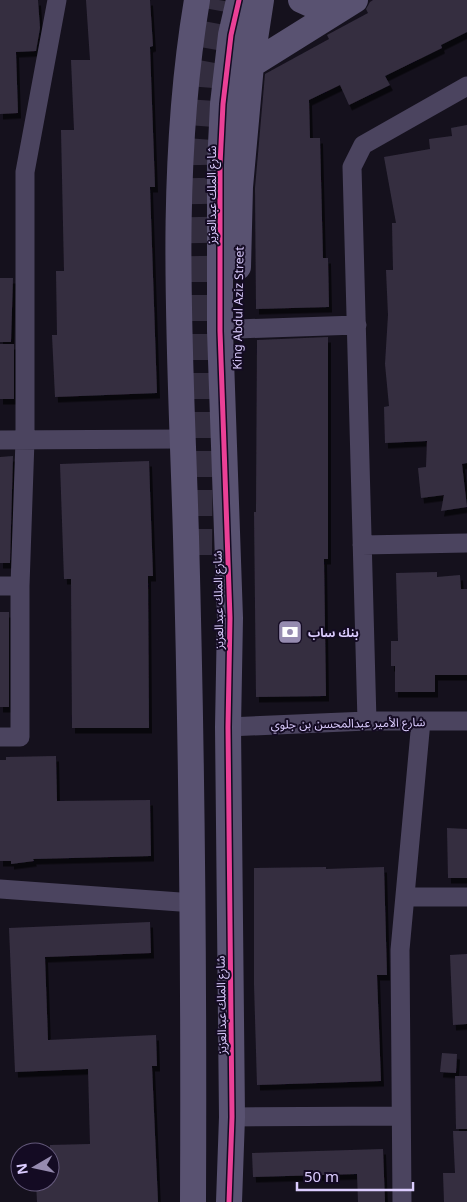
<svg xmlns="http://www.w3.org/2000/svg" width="467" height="1202" font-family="'Noto Sans','Noto Sans Arabic',sans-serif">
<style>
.building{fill:#352e40;filter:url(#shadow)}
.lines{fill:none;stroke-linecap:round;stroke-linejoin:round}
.secondary-tunnel{stroke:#332d3f;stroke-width:26;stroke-dasharray:26 13;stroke-linecap:butt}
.street{stroke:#4b445f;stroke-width:19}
.secondary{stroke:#595271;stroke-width:26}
.cycleway-casing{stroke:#140b23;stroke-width:8}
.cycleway{stroke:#ea4096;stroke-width:5}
.labels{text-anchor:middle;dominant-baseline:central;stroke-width:4;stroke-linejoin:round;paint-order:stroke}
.street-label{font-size:12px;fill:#dccdff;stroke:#140b23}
.poi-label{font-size:12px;font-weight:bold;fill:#dccdff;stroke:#140b23;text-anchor:start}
</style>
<defs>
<filter id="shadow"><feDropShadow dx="3" dy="5.5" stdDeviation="0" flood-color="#0009"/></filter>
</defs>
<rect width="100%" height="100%" fill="#15111d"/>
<!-- building -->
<path class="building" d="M0 0H38L40 28 36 51 16 52 18 113 0 114Z
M86 0H150L153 46 150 47 155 187H150L157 393 55 397 52 335H57L56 271H64L61 130H74L71 60H90Z
M373 0H467V32L441 45 442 48 385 76 390 85 349 105 340 85 309 100 310 138H320L323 258H328L329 307 256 309 255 188 265 74 329 39 327 35 368 13 366 9 370 2Z
M467 125V463L462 464 467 507 441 511 444 495 421 498 418 468 426 467 427 441 385 443 384 407 389 406 385 364 388 315 386 270H393L392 223H396L384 157 430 149 429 139 452 136 451 128Z
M0 278H13L11 342H0Z
M328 337V559H324L326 696 256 697 254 512H256L257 340Z
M0 344H14V399H0Z
M13 456 10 563H0V457Z
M149 461 153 576H148L149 728H72L71 579H64L60 464Z
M437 572V577L460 575 461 589H467V675H435V692H395V666H391V641H398L396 573Z
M0 612H9V707H0Z
M56 756 57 801 150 800 151 856 33 859 34 861 11 864V861H0V760H6V757Z
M447 828 467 829V878H448Z
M326 867V869L384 867 387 975H377L381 1081 257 1085 254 984V868Z
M150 922 151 953 45 957 48 1040 156 1035 157 1066H152L158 1202H37L36 1182H50V1145L90 1144 88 1069 15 1072 9 928Z
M467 954V1024L453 1025 450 955Z
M442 1053 457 1054 456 1073 440 1072Z
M455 1076H467V1129H456Z
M453 1131H467V1202H444L443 1173H455Z
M383 1149 385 1202H358L357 1174 253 1177 252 1153Z"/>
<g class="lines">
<!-- secondary-tunnel -->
<path class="secondary-tunnel" d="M199 555 201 272 199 148 204 81 219 0"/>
<!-- street -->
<path class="street" d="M237 329 357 325
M0 440 183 439
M362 545 467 543
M0 586H20
M367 721 352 167 363 145 467 86
M228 727 367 721H467
M0 737H20V586L25 440V172L57 0
M0 889 194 903
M405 897H467
M232 1117 401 1116
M402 1202 400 950 421 721"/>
<!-- secondary -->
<path class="secondary" d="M301 0 321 9H339
M251 65 355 0
M238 267 240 187 251 65 261 0
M193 1202C194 980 192 759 186 537 181 358 167 177 197 0
M229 1202 232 1117 228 727 230 618 220 331V165L223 104 231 35 239 0"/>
<defs>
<path id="cycleway" d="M229 1202 232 1117 228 727 230 618 220 331V165L223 104 231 35 239 0"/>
</defs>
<!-- cycleway casing -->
<use href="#cycleway" class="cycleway-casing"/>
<!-- cycleway -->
<use href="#cycleway" class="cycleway"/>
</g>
<!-- icons -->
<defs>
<symbol id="bank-square" viewBox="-11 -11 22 22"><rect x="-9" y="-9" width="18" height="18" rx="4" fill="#968bb0" stroke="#140b23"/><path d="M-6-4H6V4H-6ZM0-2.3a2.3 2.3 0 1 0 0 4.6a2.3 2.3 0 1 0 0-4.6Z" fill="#fff"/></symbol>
</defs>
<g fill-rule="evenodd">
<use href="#bank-square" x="276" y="618" width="28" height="28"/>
</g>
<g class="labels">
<!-- street labels -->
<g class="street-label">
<text transform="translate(211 195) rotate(-90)">شارع الملك عبدالعزيز</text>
<text transform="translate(238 308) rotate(-89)">King Abdul Aziz Street</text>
<text transform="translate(218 600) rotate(-91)">شارع الملك عبدالعزيز</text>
<text transform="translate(348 723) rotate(-1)">شارع الأمير عبدالمحسن بن جلوي</text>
<text transform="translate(221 1005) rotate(-91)">شارع الملك عبدالعزيز</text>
</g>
<!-- poi labels -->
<g class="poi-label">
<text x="308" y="632">بنك ساب</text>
</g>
</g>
<!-- north arrow -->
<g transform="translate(35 1167) rotate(261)"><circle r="24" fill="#140b23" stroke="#64597b"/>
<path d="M0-4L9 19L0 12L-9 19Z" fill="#968bb0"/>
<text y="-8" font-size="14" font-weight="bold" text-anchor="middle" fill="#dccdff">N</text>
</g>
<!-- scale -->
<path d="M297 1182v8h116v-8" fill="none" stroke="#dccdff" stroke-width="2.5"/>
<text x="304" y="1182" font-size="15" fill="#dccdff" stroke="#140b23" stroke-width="4" paint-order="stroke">50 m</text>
</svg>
